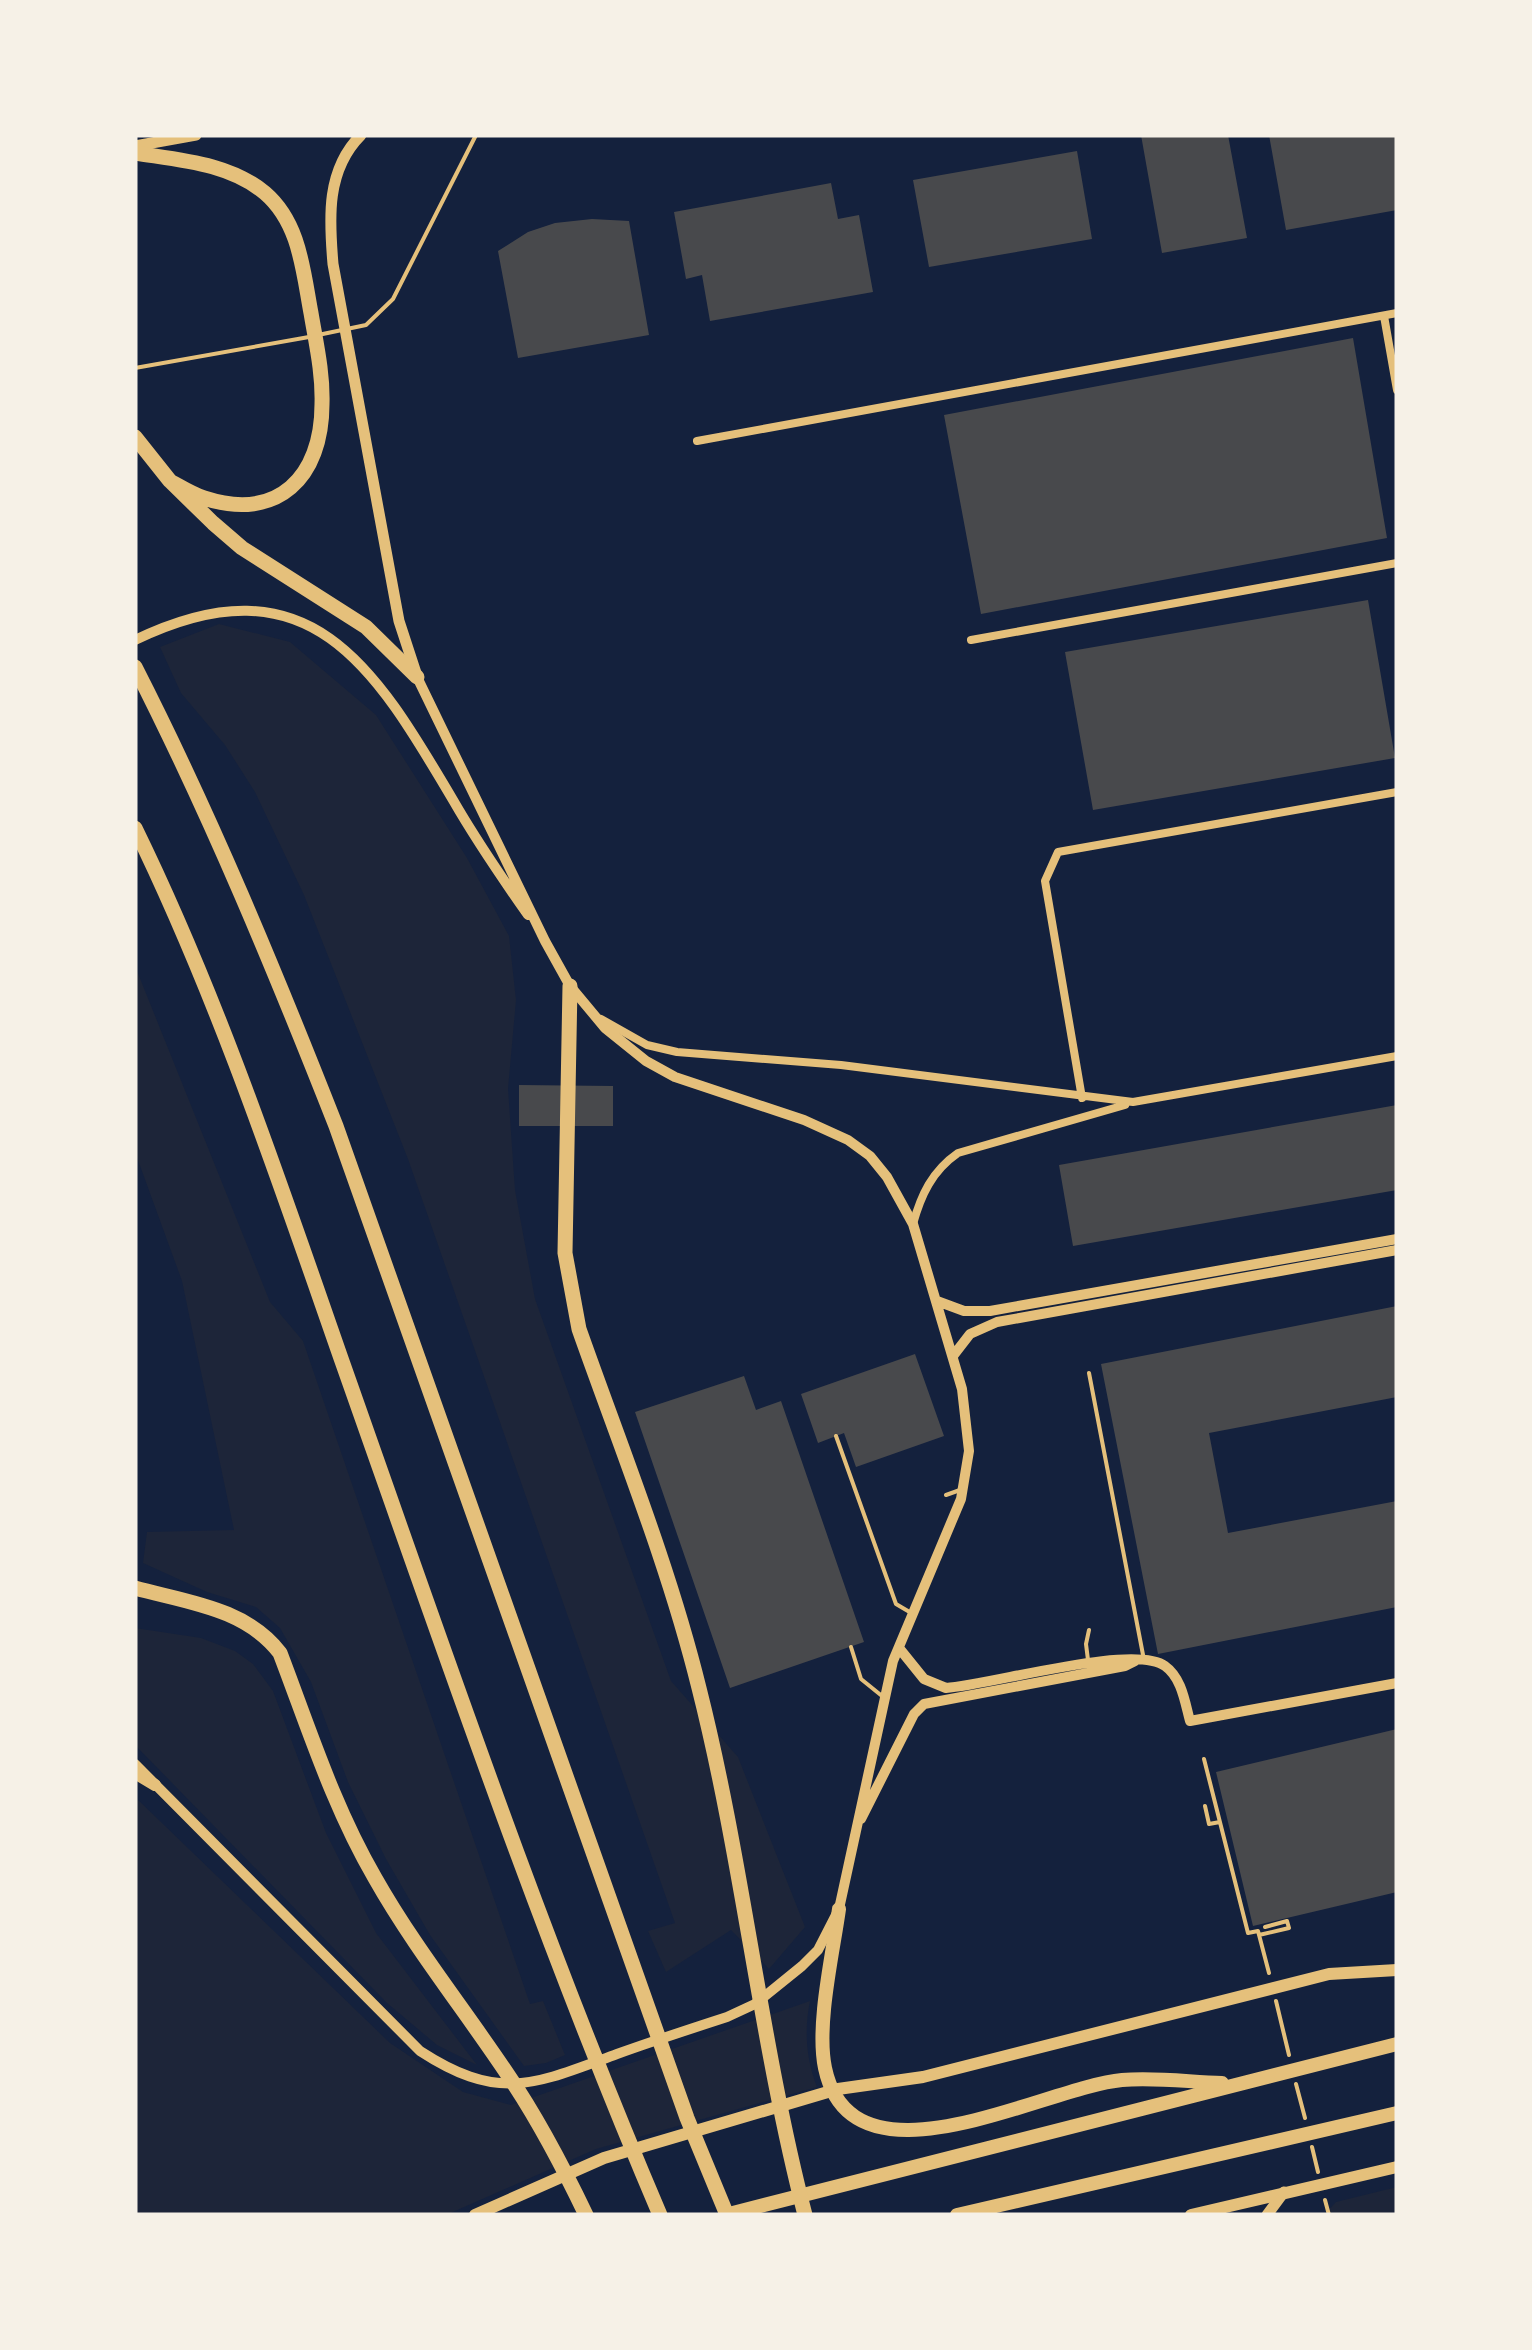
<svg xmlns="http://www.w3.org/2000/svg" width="1532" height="2350" font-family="Cabin,sans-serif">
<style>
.green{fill:#1d2539}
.building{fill:#48494c}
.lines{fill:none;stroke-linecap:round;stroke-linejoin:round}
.path{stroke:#e5c07b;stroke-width:4}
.service{stroke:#e5c07b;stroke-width:4}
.minor{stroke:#e5c07b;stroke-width:8}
.tertiary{stroke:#e5c07b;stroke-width:10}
.secondary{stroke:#e5c07b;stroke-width:11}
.primary{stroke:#e5c07b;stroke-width:12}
.trunk{stroke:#e5c07b;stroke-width:14}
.motorway{stroke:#e5c07b;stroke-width:15}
</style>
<rect width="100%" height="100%" fill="#14213d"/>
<!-- green -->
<path class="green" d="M219 624 290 642 376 715 467 858 509 936 516 1000 508 1089 515 1190 535 1299 671 1681 738 1757 805 1927 769 1969 731 1930 666 1972 648 1931 675 1923 408 1159 304 895 255 792 225 745 181 693 160 647Z
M135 966 270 1302 303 1341 530 2004 543 2001 565 2055 546 2063 524 2066 430 1935 386 1859 348 1782 311 1682 280 1628 256 1607 207 1592 143 1563 147 1532 234 1530 182 1281 135 1152Z
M135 1628 201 1638 235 1651 253 1664 273 1691 326 1833 376 1933 477 2065 437 2045 387 2003 135 1745Z
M135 1797 390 2043 463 2092 511 2105 810 2001C804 2030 806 2059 817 2087L596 2149 446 2215H135Z
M1397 2187V2215H1324L1336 2202Z"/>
<!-- building -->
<path class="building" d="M1141 135H1228L1247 238 1162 253Z
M1269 135H1397V210L1286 230Z
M1077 151 1092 239 929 267 913 180Z
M831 183 838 219 859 215 873 292 710 321 702 275 686 279 674 212Z
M592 219 629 221 649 335 518 358 498 251 528 232 555 223Z
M1353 338 1387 538 981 614 944 415Z
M1368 600 1395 758 1093 810 1065 652Z
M519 1085 613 1086V1126H519Z
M1397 1105V1190L1073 1246 1059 1165Z
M1397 1306V1397L1209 1433 1228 1533 1397 1501V1607L1158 1654 1101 1364Z
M915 1354 944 1436 856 1467 844 1433 818 1443 801 1394Z
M744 1376 756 1410 781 1401 864 1642 730 1688 635 1412Z
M1397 1729V1892L1253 1926 1216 1772Z"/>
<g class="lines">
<!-- path -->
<path class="path" d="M1204 1759 1248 1933 1258 1931 1269 1973
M1205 1806 1209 1824 1220 1822
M1259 1935 1289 1928 1287 1921 1265 1927
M1276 2001 1289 2055
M1296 2084 1305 2118
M1312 2147 1318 2172
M1325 2200 1329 2215"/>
<!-- service -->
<path class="service" d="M318 335 366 325 393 299 476 135
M135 368 309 337
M1089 1373 1144 1660
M836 1436 896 1604 913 1614
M946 1495 960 1490
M851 1647 861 1679 882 1696
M1088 1660 1086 1644 1089 1630"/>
<!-- minor -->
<path class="minor" d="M1384 316 1397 390
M697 441 1397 313
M971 640 1397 563
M601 1019 647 1045 677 1052 841 1065 1133 1102 1397 1056
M1082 1098 1045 881 1058 852 1397 792
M913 1224C921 1195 932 1171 958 1153L1125 1105"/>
<!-- tertiary -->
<path class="tertiary" d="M135 640C309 556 374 666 453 800 476 840 502 878 528 915
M937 1301 964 1311H990L1397 1239
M953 1356 970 1334 997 1322 1397 1250
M899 1648 924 1679 946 1688C991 1685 1134 1643 1165 1666 1182 1678 1185 1703 1190 1721L1397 1683
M135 1764 420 2051C500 2103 535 2084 617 2054 653 2041 690 2029 727 2017L755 2004 802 1966 818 1950 839 1909 893 1661 961 1499 969 1451 962 1389 913 1224 887 1177 870 1156 848 1140 804 1120 675 1077 646 1061 605 1028 570 986 545 941 417 677
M861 1819 914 1714 924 1704 1125 1666 1135 1661"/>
<!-- secondary -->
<path class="secondary" d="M361 135C326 170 329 218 333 264L399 621 416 673
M135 146 196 135
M1267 2215 1284 2192"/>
<!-- primary -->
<path class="primary" d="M135 1773 155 1785
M475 2215 604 2158 838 2089 923 2077 1329 1974 1397 1970
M1191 2215 1397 2167"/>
<!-- trunk -->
<path class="trunk" d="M839 1909C833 1953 816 2025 825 2068 852 2196 1045 2087 1122 2080 1155 2077 1189 2082 1222 2083
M725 2215 1397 2044
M957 2215 1397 2113"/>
<!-- motorway -->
<path class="motorway" d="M135 153C179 160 229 163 265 193 300 223 303 271 311 313 316 343 323 373 322 404 322 477 278 522 204 498 192 494 181 487 170 481
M135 437 170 481 213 523 242 548 366 627 417 677
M135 667C211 816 275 971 336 1126L687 2118 727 2215
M135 828C219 1000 280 1184 343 1364 444 1650 541 1936 660 2215
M570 986 565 1253 579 1329C621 1448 669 1566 699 1688 743 1862 760 2041 805 2215
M135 1588C186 1602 246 1608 280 1653 309 1729 334 1808 375 1878 414 1947 464 2009 508 2075 538 2119 563 2167 586 2215"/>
</g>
<!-- border -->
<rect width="1532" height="2350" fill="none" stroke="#f6f1e7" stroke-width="275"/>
</svg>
